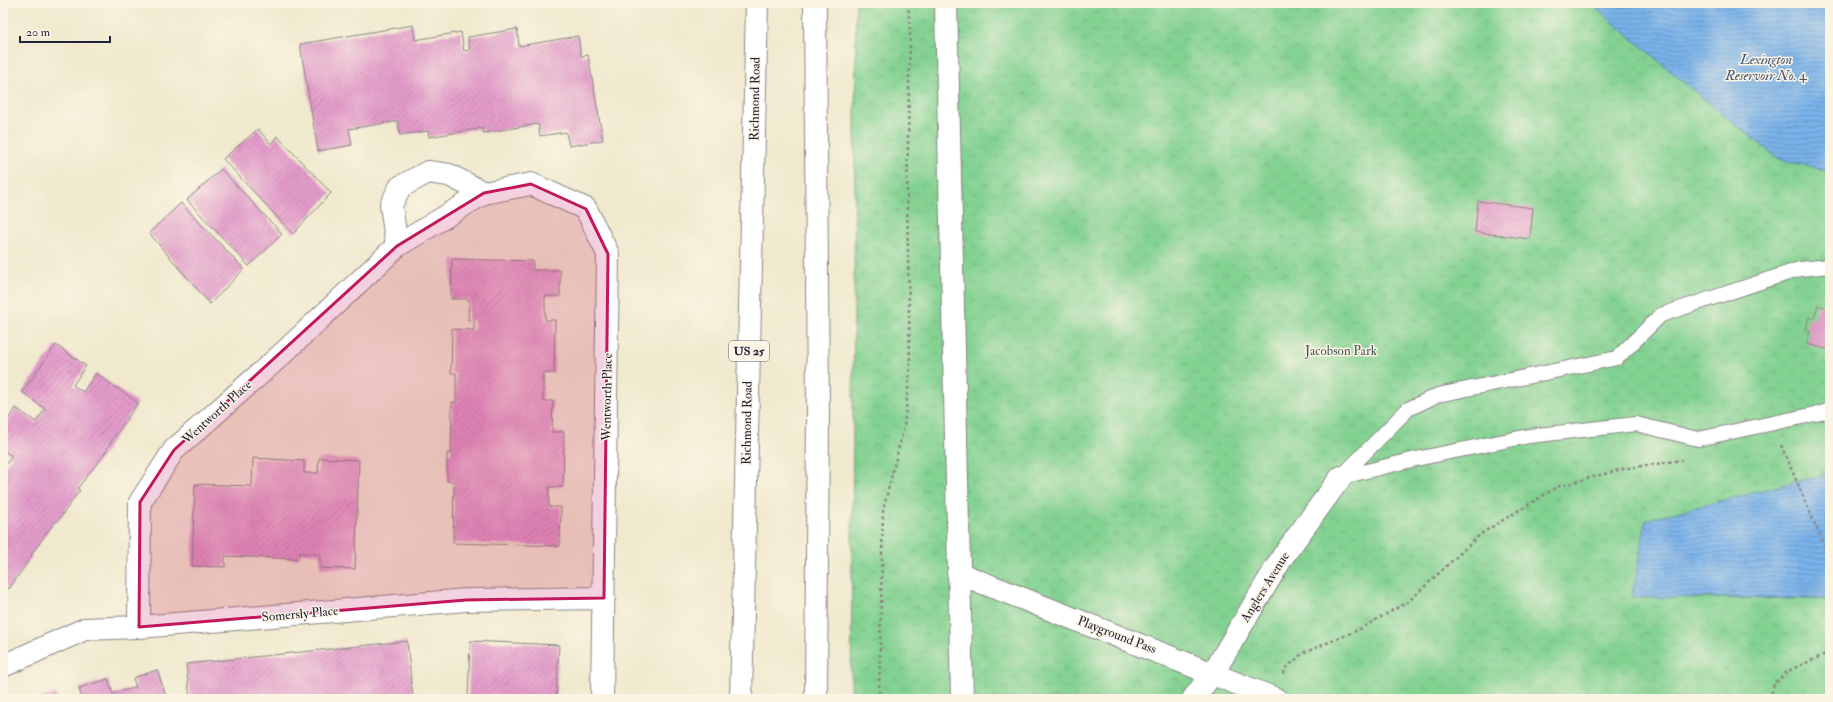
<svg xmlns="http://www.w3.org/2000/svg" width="1833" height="702" font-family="'IM FELL Double Pica',serif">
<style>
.park{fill:url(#park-crowns);stroke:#527a66}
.water{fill:url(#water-rules);stroke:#4e6a92}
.building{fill:url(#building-hatch)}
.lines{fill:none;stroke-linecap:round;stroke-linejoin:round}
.lane-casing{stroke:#898684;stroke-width:16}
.street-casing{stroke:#898684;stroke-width:24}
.highway-casing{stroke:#898684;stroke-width:24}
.path{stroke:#898684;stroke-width:2.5;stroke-dasharray:3 3;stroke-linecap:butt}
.lane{stroke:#fff;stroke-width:14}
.street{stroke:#fff;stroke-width:22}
.highway{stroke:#fff;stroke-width:22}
.marked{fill:#c2185b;fill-opacity:0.2;stroke:#c2185b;stroke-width:3;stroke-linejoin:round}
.labels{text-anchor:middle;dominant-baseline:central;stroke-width:3;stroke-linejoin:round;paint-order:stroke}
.shield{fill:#fcf5e5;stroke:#63616e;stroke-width:1}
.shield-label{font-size:12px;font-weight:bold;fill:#22223b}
.street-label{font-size:13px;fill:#22223b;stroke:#fcf5e5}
.park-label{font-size:13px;fill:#3f5755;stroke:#fcf5e5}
.water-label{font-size:14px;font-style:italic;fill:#405578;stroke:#fcf5e5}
</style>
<defs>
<pattern id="park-crowns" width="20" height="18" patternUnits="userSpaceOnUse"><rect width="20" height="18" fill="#83d292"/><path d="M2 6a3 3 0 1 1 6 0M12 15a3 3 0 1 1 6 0" fill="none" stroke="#71b47f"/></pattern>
<pattern id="water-rules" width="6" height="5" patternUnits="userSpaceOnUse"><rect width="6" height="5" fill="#79b3ea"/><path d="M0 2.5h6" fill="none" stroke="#6391bf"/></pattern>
<pattern id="building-hatch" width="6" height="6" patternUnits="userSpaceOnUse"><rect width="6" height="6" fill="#e49ccb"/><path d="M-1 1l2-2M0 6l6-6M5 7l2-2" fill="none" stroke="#b87fa6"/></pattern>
</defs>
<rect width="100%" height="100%" fill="#fcf5e5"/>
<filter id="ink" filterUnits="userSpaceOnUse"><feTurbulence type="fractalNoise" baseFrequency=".025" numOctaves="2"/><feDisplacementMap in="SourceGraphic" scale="8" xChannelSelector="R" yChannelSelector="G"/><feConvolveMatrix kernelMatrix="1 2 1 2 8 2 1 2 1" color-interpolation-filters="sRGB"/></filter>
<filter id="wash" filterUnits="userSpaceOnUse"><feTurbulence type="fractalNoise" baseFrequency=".012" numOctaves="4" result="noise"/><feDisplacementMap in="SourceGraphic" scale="16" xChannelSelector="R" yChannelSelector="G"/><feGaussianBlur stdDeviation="0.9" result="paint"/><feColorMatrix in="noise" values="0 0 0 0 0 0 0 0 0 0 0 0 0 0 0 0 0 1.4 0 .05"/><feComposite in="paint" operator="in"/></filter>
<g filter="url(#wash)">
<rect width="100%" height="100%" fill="#f0e9ce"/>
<!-- park -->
<path class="park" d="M856 3H1590L1692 89 1779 159 1830 171V469L1632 597 1830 599V699H851Z"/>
<!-- water -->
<path class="water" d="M1590 3H1830V171L1779 159 1692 89Z
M1830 469V599L1632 597 1646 520 1823 475Z"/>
<g id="blocks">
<!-- building -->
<path class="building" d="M413 25 415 40 461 32 464 51 470 50 468 37 517 29 519 46 578 36 581 56 588 55 603 140 569 146 566 132 540 136 538 124 483 133V128L429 137 428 131 400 135 398 121 349 129 352 145 318 151 300 44Z
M258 129 271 144 277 136 331 193 293 234 223 159Z
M221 169 282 234 249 266 187 200Z
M1478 201 1533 208 1530 239 1475 232Z
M181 203 244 269 210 304 149 233Z
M452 259 533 261V270H560V296H545V320H555L554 373H543V401H553L552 432H564L563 487H549V507H561L560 546 453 543 454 481H447V453L451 454 452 402 456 403V373H451L452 329 474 330V321L468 320 469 299H451Z
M1818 305 1830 309V350L1807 344 1810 331 1806 329 1809 317 1814 319Z
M56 345 86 366 73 385 83 392 96 373 138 403 107 448 108 449 77 489 80 490 57 522 55 521 31 555 32 556 9 589 3 585V466L4 467 12 456 3 450V426L16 408 36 422 45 409 22 392Z
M253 458 304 461V473H318L319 458 359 460 355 569 320 568V554L299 553V559L225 556V567L192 566 195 484 252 486Z
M407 641 413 699H190L186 664Z
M470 641 559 645 556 699H468Z
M157 670 167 699H82L79 688 108 679 113 694 136 687 133 678Z
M55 693 57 699H39Z"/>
</g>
</g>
<g filter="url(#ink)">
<use href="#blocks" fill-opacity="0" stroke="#898684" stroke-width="1"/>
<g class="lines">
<defs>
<path id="lane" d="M1341 477 1408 409 1438 395 1617 358 1661 315 1800 269 1830 266
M1342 477 1416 459 1529 436 1636 424 1698 439 1825 412 1830 409"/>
<path id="street" d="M946 3 962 699
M397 246 391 205 400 187 428 172 449 175 484 193
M958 573 1276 699
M139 627 140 502 174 450 280 356 397 246 484 193 531 184 586 209 608 254 602 699
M3 666 85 629 139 627 466 600 604 598
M1193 699 1213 673 1283 556 1341 477"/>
<path id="highway" d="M815 3 818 412 816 699
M741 699 757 3"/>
</defs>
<!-- lane casing -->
<use href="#lane" class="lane-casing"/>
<!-- street casing -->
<use href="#street" class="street-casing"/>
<!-- highway casing -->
<use href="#highway" class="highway-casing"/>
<!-- path -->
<path class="path" d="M1781 445 1830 559
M1284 674 1285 669 1303 653 1358 630 1409 601 1482 533 1557 487 1622 469 1682 460
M879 699 883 510 904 427 910 369 907 198 910 30 908 3
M1770 699 1774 684 1788 671 1830 652"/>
<!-- lane -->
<use href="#lane" class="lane"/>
<!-- street -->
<use href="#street" class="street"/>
<!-- highway -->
<use href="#highway" class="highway"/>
</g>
</g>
<!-- marked area -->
<path class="marked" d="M531 184 586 209 608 254 604 598 466 600 139 627 140 502 174 450 397 246 484 193Z"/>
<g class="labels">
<!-- shield labels -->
<rect class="shield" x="729" y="341" width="40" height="20" rx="3"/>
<g class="shield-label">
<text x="749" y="351">US 25</text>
</g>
<!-- street labels -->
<g class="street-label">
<text transform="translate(755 99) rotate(-89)">Richmond Road</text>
<text transform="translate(607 397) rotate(-89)">Wentworth Place</text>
<text transform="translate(217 412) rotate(-42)">Wentworth Place</text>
<text transform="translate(747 423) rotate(-89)">Richmond Road</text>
<text transform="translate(1265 587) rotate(-58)">Anglers Avenue</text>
<text transform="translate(300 614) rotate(-5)">Somersly Place</text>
<text transform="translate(1117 635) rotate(21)">Playground Pass</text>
</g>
<!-- park labels -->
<g class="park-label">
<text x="1341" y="351">Jacobson Park</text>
</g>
<!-- water labels -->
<g class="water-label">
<text x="1766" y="59">Lexington<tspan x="1766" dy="16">Reservoir No. 4</tspan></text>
</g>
</g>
<!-- margin -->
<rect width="1833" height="702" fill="none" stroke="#fcf5e5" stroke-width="16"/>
<!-- scale -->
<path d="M20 36v6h90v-6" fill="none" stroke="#22223b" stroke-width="2"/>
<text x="26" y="36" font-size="12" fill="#22223b" stroke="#fcf5e5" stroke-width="3" paint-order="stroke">20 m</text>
</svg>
